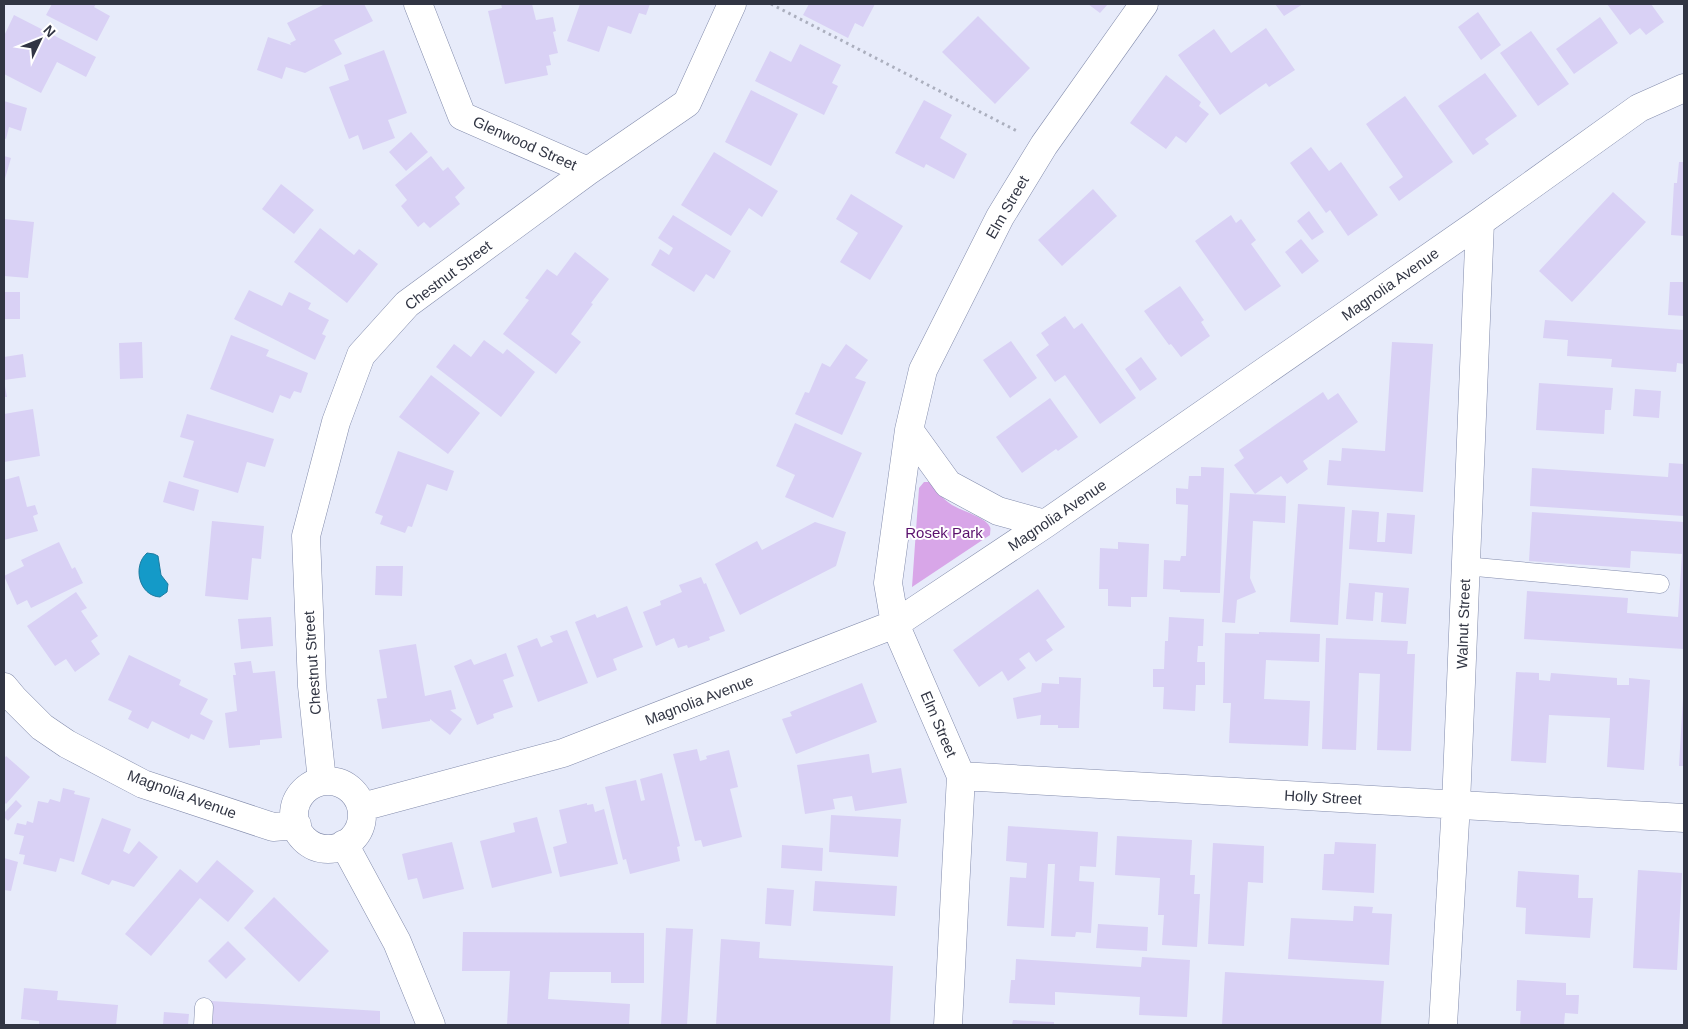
<svg xmlns="http://www.w3.org/2000/svg" width="1688" height="1029" font-family="Arial,sans-serif">
<style>
.green{fill:#d8a6e8}
.water{fill:#149ac8;stroke:#1d7ca0}
.building{fill:#d9d1f5}
.lines{fill:none;stroke-linecap:round;stroke-linejoin:round}
.service-casing{stroke:#838cac;stroke-width:19}
.minor-casing{stroke:#838cac;stroke-width:29}
.path{stroke:#abafbe;stroke-width:3;stroke-dasharray:2.5 4;stroke-linecap:butt}
.service{stroke:#fff;stroke-width:18}
.minor{stroke:#fff;stroke-width:28}
.labels{text-anchor:middle;dominant-baseline:central;stroke-width:4;stroke-linejoin:round;paint-order:stroke}
.street-label{font-size:15px;fill:#313543;stroke:#fff}
.park-label{font-size:15px;fill:#5a106d;stroke:#fff}
</style>
<rect width="100%" height="100%" fill="#e7ebfa"/>
<!-- green -->
<path class="green" d="M924 482H929C937 490 942 499 952 505 960 510 987 518 990 527 991 529 990 532 990 535L912 587 919 488Z"/>
<!-- water -->
<path class="water" d="M147 553 154 554 158 556 161 575 168 584 167 592 160 597C139 596 132 566 147 553Z"/>
<!-- building -->
<path class="building" d="M52 4H96L94 7 110 16 97 41 46 15Z
M325 4H364L373 21 334 40 342 54 305 73 286 67 282 79 257 70 268 37 291 45 290 43 296 40 287 23Z
M501 4H532L536 20 553 17 556 31 553 32 558 53 549 55 551 65 546 66 548 75 505 84 488 11 502 8Z
M580 4H650L646 15 639 13 631 34 608 26 599 52 567 41Z
M809 4H875L863 27 855 23 848 38 803 15Z
M1088 4H1108L1100 13Z
M1275 4H1303L1284 16Z
M1607 4H1651L1664 22 1646 35 1640 28 1630 35Z
M1478 12 1501 45 1481 60 1458 27Z
M14 15 96 57 86 77 57 62 41 93 4 74V36Z
M978 16 1030 68 995 104 942 52Z
M1600 17 1618 43 1574 74 1556 49Z
M1266 28 1295 70 1269 87 1266 83 1220 115 1178 55 1214 29 1231 53Z
M1531 31 1569 84 1538 106 1500 53Z
M800 44 841 65 832 83 838 86 824 115 755 81 770 51 791 62Z
M384 50 407 113 388 120 395 138 363 150 358 135 349 139 329 87 349 80 344 65Z
M1485 73 1517 116 1485 139 1489 144 1473 155 1438 106Z
M1166 75 1201 102 1199 106 1209 114 1186 143 1176 136 1166 149 1130 123Z
M751 90 798 114 771 166 725 142Z
M1405 96 1453 162 1399 201 1389 187 1403 177 1366 124Z
M924 100 952 115 940 138 967 154 954 179 926 164 924 168 895 153Z
M4 101 27 108 21 131 9 127 6 139 4 138Z
M411 132 428 152 406 171 389 152Z
M1311 147 1329 171 1341 162 1378 215 1348 236 1330 210 1326 213 1290 163Z
M714 152 778 191 762 217 749 208 731 236 681 205Z
M4 156 11 158 4 182Z
M431 156 443 171 448 167 465 188 455 197 460 204 430 228 424 222 418 227 401 206 407 200 395 185Z
M1679 162H1684V236L1671 235 1674 183H1677Z
M281 184 314 210 294 234 262 209Z
M1093 189 1117 216 1062 266 1038 240Z
M1613 192 1646 222 1572 302 1539 271Z
M851 194 903 226 870 280 840 262 858 233 836 219Z
M1309 211 1324 232 1312 240 1297 221Z
M673 215 731 251 714 279 706 274 694 292 651 265 660 249 669 255 673 248 658 238Z
M1231 215 1236 223 1241 219 1256 240 1251 244 1281 286 1245 311 1195 241Z
M4 219 34 222 28 278 4 276Z
M320 228 354 255 359 249 378 264 347 303 294 262Z
M1301 239 1319 261 1302 274 1285 252Z
M575 252 609 279 591 303 593 304 571 334 581 342 556 374 503 334 529 300 525 298 547 269 557 276Z
M1670 282H1684V316L1668 315Z
M1180 286 1204 320 1201 322 1210 336 1181 357 1171 344 1169 345 1144 311Z
M249 290 282 306 289 292 311 303 308 309 329 320 322 334 326 336 315 360 234 319Z
M4 292H20V319H4Z
M1065 316 1074 329 1082 323 1136 398 1100 424 1065 375 1055 382 1036 355 1049 345 1041 333Z
M1545 320 1684 330V364L1677 363 1676 372 1611 367 1612 359 1567 356 1568 340 1543 338Z
M231 335 269 350 266 356 308 373 301 393 294 391 290 399 280 395 273 413 210 389Z
M484 340 503 354 507 349 535 372 501 417 436 367 454 344 471 357Z
M1011 341 1037 378 1010 398 983 360Z
M142 342 143 378 120 379 119 343Z
M1392 342 1433 344 1423 492 1327 485 1329 460 1341 461 1342 448 1385 451Z
M846 344 868 360 855 378 866 382 842 435 795 414 805 392 809 393 822 363 830 367Z
M23 354 26 377 4 380V357Z
M1141 357 1157 379 1140 391 1125 369Z
M431 375 480 413 448 454 399 417Z
M4 381 7 397H4Z
M1539 383 1613 388 1611 410H1605L1604 434 1536 430Z
M1635 389 1661 391 1659 418 1633 416Z
M1323 392 1328 400 1338 393 1358 422 1303 461 1308 469 1287 484 1281 476 1255 494 1234 465 1244 458 1239 450Z
M1050 398 1078 437 1058 451 1056 449 1022 473 996 437Z
M33 409 40 456 4 462V414Z
M187 414 274 439 265 467 247 462 238 493 183 477 194 441 180 437Z
M795 423 862 453 833 518 785 497 795 475 776 466Z
M398 451 454 471 447 491 427 484 412 527 408 526 405 533 380 524 383 516 375 513Z
M1669 463 1684 464V516L1530 506 1532 468 1668 477Z
M1201 467 1224 468 1220 593 1180 592V590L1163 589 1164 560 1180 561 1181 556H1186L1188 505 1176 504V488L1188 489 1189 476H1201Z
M19 476 27 507 35 505 38 514 33 516 38 531 4 540V480Z
M169 481 199 490 194 511 163 502Z
M1230 493 1286 496 1285 523 1253 521 1250 578 1256 592 1237 600 1235 623 1222 622Z
M1298 504 1345 507 1338 625 1290 622Z
M1352 510 1379 512 1377 542H1385L1387 513 1415 515 1412 554 1349 549Z
M1532 512 1684 522V649L1524 639 1527 591 1628 598 1627 613 1678 617 1682 554 1631 551 1630 568 1529 561Z
M212 521 264 526 261 559 252 558 248 600 205 596Z
M815 522 846 532 836 566 740 615 715 564 757 541 762 550Z
M59 542 72 569 75 567 83 583 31 608 27 600 17 605 4 576 24 566 21 560Z
M1118 542 1149 544 1147 597H1131V607L1108 606V589H1099L1100 548 1118 549Z
M376 566H403L402 596 375 595Z
M701 577 704 584 706 583 725 631 709 637 710 640 688 648 687 645 678 648 674 638 656 646 643 612 661 605 660 601 682 592 679 585Z
M1349 583 1409 588 1406 624 1381 622 1383 593 1375 592 1373 621 1346 619Z
M1038 589 1065 627 1046 640 1053 650 1036 662 1029 652 1019 659 1026 668 1008 681 1002 671 979 687 953 650Z
M76 592 87 608 81 611 98 636 91 641 100 654 75 672 66 659 55 666 27 626Z
M627 606 643 647 613 659 617 670 597 678 575 622 595 614 597 618Z
M271 617 273 646 241 649 238 619Z
M1169 617 1204 619 1203 646H1198L1197 662H1205V685H1196L1195 711 1163 709 1164 687H1153V669H1164L1165 641H1168Z
M567 630 588 683 538 702 517 646 537 638 541 647 553 642 550 636Z
M1259 632 1320 634 1319 662 1266 660 1264 699 1310 701 1308 746 1229 743 1231 703H1223L1225 633 1259 634Z
M1326 638 1408 641 1407 654H1415L1411 751 1377 750 1380 674 1359 673 1356 750 1322 749Z
M416 644 425 696 451 690 456 709 450 710 462 719 450 735 430 719V721L382 729 377 699 387 698 379 650Z
M506 653 514 676 503 680 513 707 493 714 494 718 477 725 454 666 471 659 474 665Z
M129 655 181 680 179 685 208 699 200 714 213 721 204 740 191 734 189 739 152 721 148 729 128 719 132 711 108 700Z
M251 661 253 673 275 671 282 738 260 740V745L229 748 225 713 237 711 233 675H236L234 663Z
M1516 672 1539 673V680L1550 681 1551 673 1617 678V685H1629V678L1650 680 1644 770 1607 767 1610 718 1549 715 1546 763 1511 761Z
M1059 677 1081 678 1079 728H1058V725H1040L1041 715 1017 719 1013 698 1041 692 1042 683 1059 684Z
M862 683 877 722 796 754 782 719 792 716 790 712Z
M1683 698H1684V766H1679Z
M697 749 700 761 707 759 706 756 729 750 738 787 730 789 742 837 703 847 701 840 695 841 673 754Z
M869 754 872 773 901 768 907 803 855 811 852 796 833 799 835 809 805 814 797 765Z
M6 756 30 777 6 804 4 802V759Z
M662 773 680 846 677 847 680 861 630 874 626 859 623 860 605 787 636 780 641 801 645 800 640 779Z
M63 788 75 791 74 794 90 798 74 862 60 858 56 872 23 864 25 855 19 854 24 836 14 834 17 823 26 825 27 821 33 823 38 801 48 803 50 799 60 802Z
M16 800 22 806 8 821 4 817V813Z
M587 803V805L593 804 595 812 604 809 618 864 560 877 553 847 567 843 559 810Z
M831 815 901 819 898 857 829 852Z
M537 817 552 873 492 888 480 841 515 832 513 823Z
M102 818 131 829 123 851 129 854 139 841 158 857 134 887 112 880 109 885 81 874Z
M1008 826 1098 832 1096 867 1080 866 1079 881 1094 882 1091 933 1076 932 1075 937 1051 936 1055 864H1048L1044 928 1007 926 1010 877 1026 878 1027 863 1006 861Z
M1117 836 1192 840 1190 875H1195L1194 894H1200L1197 947 1162 945 1164 915H1158L1160 878 1115 875Z
M452 842 464 889 423 899 417 878 408 880 402 854Z
M1335 842 1376 844 1374 893 1322 890 1324 854H1334Z
M1213 843 1264 846 1263 883 1248 882 1244 946 1208 944Z
M782 845 823 848 822 871 781 868Z
M4 858 18 862 11 891 4 890Z
M217 860 254 891 228 922 200 898 151 956 125 934 180 869 197 883Z
M1638 870 1682 873 1677 970 1633 968Z
M1518 871 1579 875 1578 898H1593L1590 938 1525 934 1526 908 1516 907Z
M815 881 897 886 895 916 813 911Z
M767 888 794 890 791 926 765 924Z
M274 897 329 951 299 982 244 928Z
M1354 906 1373 907 1372 913 1392 914 1389 965 1288 959 1291 918 1353 921Z
M1098 924 1148 927 1147 951 1096 948Z
M666 928 693 929 687 1025H661Z
M463 932 644 933V983H611V972H550L548 999 630 1004 629 1025H507L510 971H462Z
M721 939 760 942 759 958 893 966 890 1025H716Z
M228 941 246 959 226 979 208 961Z
M1142 957 1190 960 1187 1017 1139 1015 1140 997 1055 992V1005L1009 1003 1011 980H1015L1016 959 1141 967Z
M1225 972 1384 981 1381 1025H1222Z
M1517 980 1566 983V995H1579L1578 1014 1565 1013 1564 1025H1520L1521 1011H1516Z
M24 988 58 991 57 1000 118 1005 116 1025H39V1021L21 1019Z
M211 1001 380 1011V1025H210Z
M164 1012 189 1014 188 1025H163Z
M1013 1020 1054 1022V1025H1012Z"/>
<g class="lines">
<defs>
<path id="service" d="M1465 566 1660 584
M203 1025 204 1007"/>
<path id="minor" d="M418 4 462 116 588 171
M909 430 948 484 998 511 1045 524
M4 687 14 699 42 727 67 744 143 784 273 827 297 825
M961 776 1684 818
M322 781 312 686 306 536 336 422 361 355 407 304 588 171 687 103 732 4
M294 815a34 34 0 1 1 68 0a34 34 0 1 1-68 0Z
M362 807 563 753 895 624 1045 524 1480 222 1639 108 1684 88
M344 844 397 942 431 1025
M948 1025 961 776 895 624 888 583 909 430 923 370 1000 217 1044 145 1144 4
M1443 1025 1456 804 1480 222"/>
</defs>
<!-- service casing -->
<use href="#service" class="service-casing"/>
<!-- minor casing -->
<use href="#minor" class="minor-casing"/>
<!-- path -->
<path class="path" d="M771 4 1019 132"/>
<!-- service -->
<use href="#service" class="service"/>
<!-- minor -->
<use href="#minor" class="minor"/>
</g>
<g class="labels">
<!-- street labels -->
<g class="street-label">
<text transform="translate(525 143) rotate(24)">Glenwood Street</text>
<text transform="translate(1007 207) rotate(-60)">Elm Street</text>
<text transform="translate(448 275) rotate(-37)">Chestnut Street</text>
<text transform="translate(1390 284) rotate(-35)">Magnolia Avenue</text>
<text transform="translate(1057 515) rotate(-34)">Magnolia Avenue</text>
<text transform="translate(1463 624) rotate(-88)">Walnut Street</text>
<text transform="translate(312 663) rotate(-94)">Chestnut Street</text>
<text transform="translate(699 700) rotate(-21)">Magnolia Avenue</text>
<text transform="translate(939 724) rotate(67)">Elm Street</text>
<text transform="translate(182 794) rotate(20)">Magnolia Avenue</text>
<text transform="translate(1323 797) rotate(3)">Holly Street</text>
</g>
<!-- park labels -->
<g class="park-label">
<text x="944" y="532">Rosek Park</text>
</g>
</g>
<!-- border -->
<rect width="1688" height="1029" fill="none" stroke="#313543" stroke-width="10"/>
<!-- north arrow -->
<g transform="translate(40 40) rotate(47)" stroke="#ffffff" stroke-width="4" paint-order="stroke">
<path d="M0-4L9 19L0 12L-9 19Z" fill="#313543"/>
<text y="-8" font-size="14" font-weight="bold" text-anchor="middle" fill="#313543">N</text>
</g>
</svg>
